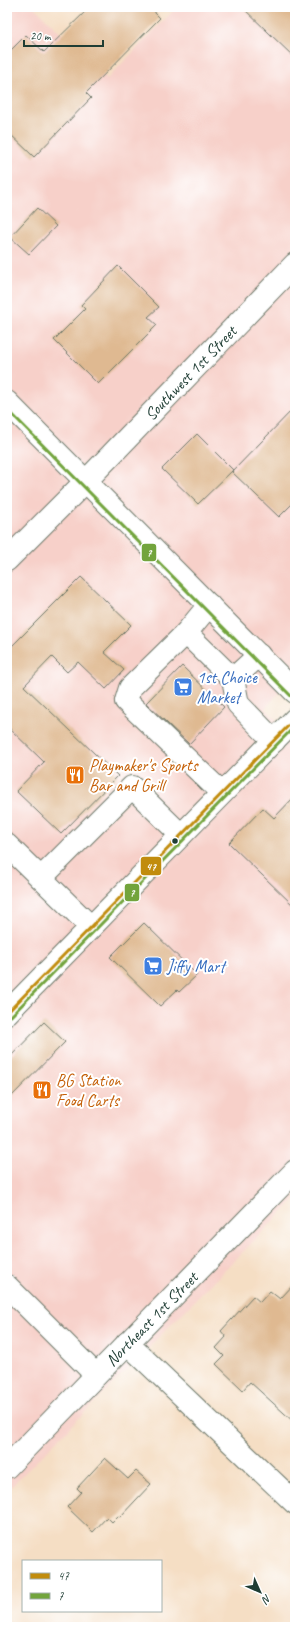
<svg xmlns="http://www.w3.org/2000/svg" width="302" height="1634" font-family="Caveat,sans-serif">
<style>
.built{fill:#f7d0c9}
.building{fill:#dfb991}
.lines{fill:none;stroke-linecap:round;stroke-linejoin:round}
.minor-casing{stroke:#6a7566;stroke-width:24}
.major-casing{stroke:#6a7566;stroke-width:24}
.minor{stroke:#fff;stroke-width:22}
.major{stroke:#fff;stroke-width:22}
.bus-1-casing{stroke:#fff;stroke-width:6}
.bus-2-casing{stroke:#fff;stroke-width:6}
.bus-1{stroke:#c18c0d;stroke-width:3}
.bus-2{stroke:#72a43c;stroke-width:3}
.bus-dot{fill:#1f3d34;stroke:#fff;stroke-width:1.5}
.labels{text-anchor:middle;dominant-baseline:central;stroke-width:4;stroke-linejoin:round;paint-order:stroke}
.street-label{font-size:17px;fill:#1f3d34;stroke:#fff}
.shop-label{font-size:17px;fill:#366cbe;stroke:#fff;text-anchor:start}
.food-label{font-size:17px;fill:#c56008;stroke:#fff;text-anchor:start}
.line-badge{stroke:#fff;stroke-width:1.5}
.badge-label{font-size:11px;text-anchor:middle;font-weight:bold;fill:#fff}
</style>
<rect width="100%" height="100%" fill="#fff"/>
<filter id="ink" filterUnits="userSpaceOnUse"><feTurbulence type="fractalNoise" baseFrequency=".025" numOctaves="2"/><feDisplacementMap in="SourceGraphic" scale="8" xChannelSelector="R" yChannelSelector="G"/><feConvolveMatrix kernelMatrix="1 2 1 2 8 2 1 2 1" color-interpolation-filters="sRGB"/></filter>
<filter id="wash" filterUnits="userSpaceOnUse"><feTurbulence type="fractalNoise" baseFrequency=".012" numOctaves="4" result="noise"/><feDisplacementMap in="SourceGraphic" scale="16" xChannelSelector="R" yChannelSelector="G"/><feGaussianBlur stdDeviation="0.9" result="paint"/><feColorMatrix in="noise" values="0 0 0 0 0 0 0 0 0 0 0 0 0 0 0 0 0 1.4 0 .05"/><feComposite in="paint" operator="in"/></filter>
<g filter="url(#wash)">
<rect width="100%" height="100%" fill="#f5dec4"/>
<!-- built -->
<path class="built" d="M7 7H34L107 79 177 7H295V676L265 708 295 739V1199L7 1491Z"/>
<g id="blocks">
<!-- building -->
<path class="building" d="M90 7H155V13L160 18 86 93 91 98 34 157 7 131V54L26 35 44 52Z
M242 7H295V58Z
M37 208 56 226 29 254 10 237Z
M118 266 159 307 148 317 157 325 98 384 54 340 85 309 81 305Z
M295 407V501L279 517 232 472Z
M197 434 233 470 198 504 162 469Z
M81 577 131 625 104 652 124 670 106 689 78 662 67 672 52 657 24 686 118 776 61 834 16 791 44 762 7 726V651Z
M182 666 224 707 189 744 146 703Z
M295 796V907L229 843 263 808 274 818Z
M144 923 197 975 179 992 177 990 160 1006 110 957Z
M44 1022 65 1042 7 1101V1060Z
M295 1283V1423L250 1382 243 1390 216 1364 224 1356 216 1348 226 1337 221 1331 253 1296 260 1302 270 1291 280 1299Z
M105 1458 128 1479 136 1471 151 1484 120 1517 118 1516 112 1522 107 1517 93 1532 67 1507 81 1492 77 1488Z"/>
</g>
</g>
<g filter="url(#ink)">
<use href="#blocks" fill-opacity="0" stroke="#6a7566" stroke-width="1"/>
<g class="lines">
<defs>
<g id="minor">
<path id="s1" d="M7 560 86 481 295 264"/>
<path d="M209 605 186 633 130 688 126 701 222 793"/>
<path d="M186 633 233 679 238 704 274 741"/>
<path d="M233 679 259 655"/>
<path d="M7 845 91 927"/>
<path d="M41 878 132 787 181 835"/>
<path d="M7 1286 96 1375"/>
<path d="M127 1343 295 1503"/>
<path id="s2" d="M7 1467 295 1171"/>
</g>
<path id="major" d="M7 402 295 692
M7 1013 295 719"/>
</defs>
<!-- minor casing -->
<use href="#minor" class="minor-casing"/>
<!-- major casing -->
<use href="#major" class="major-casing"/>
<!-- minor -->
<use href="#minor" class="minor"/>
<!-- major -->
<use href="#major" class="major"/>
<defs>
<path id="bus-1" d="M7 1013 295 719"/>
<path id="bus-2" d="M7 409 291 696
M11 1016 295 726"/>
</defs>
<!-- bus-1 casing -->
<use href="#bus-1" class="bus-1-casing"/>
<!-- bus-2 casing -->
<use href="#bus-2" class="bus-2-casing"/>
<!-- bus-1 -->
<use href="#bus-1" class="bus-1"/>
<!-- bus-2 -->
<use href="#bus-2" class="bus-2"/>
</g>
</g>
<!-- icons -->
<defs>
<symbol id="supermarket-square" viewBox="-11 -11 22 22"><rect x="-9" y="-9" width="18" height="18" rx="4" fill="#3f7fe0" stroke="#fff"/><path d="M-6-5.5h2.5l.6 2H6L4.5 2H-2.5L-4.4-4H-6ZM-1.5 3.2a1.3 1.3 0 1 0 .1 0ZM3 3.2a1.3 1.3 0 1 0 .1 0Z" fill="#fff"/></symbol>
<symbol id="restaurant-square" viewBox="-11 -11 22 22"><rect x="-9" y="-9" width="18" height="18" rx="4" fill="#e8710a" stroke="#fff"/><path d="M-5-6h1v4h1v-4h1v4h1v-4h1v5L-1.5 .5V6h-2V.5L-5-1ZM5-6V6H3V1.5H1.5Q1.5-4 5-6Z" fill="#fff"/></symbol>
</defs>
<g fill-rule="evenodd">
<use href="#supermarket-square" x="172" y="676" width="22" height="22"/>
<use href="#restaurant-square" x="64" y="764" width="22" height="22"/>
<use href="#supermarket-square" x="142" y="955" width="22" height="22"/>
<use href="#restaurant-square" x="31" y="1079" width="22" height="22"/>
</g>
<!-- markers -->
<circle class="bus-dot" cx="175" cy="841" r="3.5"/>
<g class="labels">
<!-- street labels -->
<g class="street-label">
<text stroke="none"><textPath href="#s1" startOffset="262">Southwest 1st Street</textPath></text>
<text stroke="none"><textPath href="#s2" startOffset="207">Northeast 1st Street</textPath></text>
</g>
<!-- shop labels -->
<g class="shop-label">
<text x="197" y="677">1st Choice<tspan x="197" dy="20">Market</tspan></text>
<text x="167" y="966">Jiffy Mart</text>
</g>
<!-- food labels -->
<g class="food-label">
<text x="89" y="765">Playmaker's Sports<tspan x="89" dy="20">Bar and Grill</tspan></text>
<text x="56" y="1080">BG Station<tspan x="56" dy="20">Food Carts</tspan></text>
</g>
</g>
<g class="line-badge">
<rect x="141" y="543" width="16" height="19" rx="4" fill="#72a43c"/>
<rect x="140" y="856" width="22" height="20" rx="4" fill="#c18c0d"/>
<rect x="124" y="883" width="16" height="19" rx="4" fill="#72a43c"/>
</g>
<g class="badge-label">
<text x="149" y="556">7</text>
<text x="151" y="870">47</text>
<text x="132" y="896">7</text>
</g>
<!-- margin -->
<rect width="302" height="1634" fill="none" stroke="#fff" stroke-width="24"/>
<!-- legend -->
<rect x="22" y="1560" width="140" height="52" fill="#ffffff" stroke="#a5b1ae"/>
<rect x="30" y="1573" width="20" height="6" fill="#c18c0d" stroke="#a5b1ae"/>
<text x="58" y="1580" font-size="12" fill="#1f3d34">47</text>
<rect x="30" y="1593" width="20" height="6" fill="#72a43c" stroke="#a5b1ae"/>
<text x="58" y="1600" font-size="12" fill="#1f3d34">7</text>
<!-- north arrow -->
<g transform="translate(260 1592) rotate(135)" stroke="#ffffff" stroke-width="3" paint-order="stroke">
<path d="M0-3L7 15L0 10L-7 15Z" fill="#1f3d34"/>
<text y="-6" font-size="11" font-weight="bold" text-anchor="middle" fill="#1f3d34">N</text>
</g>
<!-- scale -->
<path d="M24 40v6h79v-6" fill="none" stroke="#1f3d34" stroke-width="2"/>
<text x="30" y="40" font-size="12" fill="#1f3d34" stroke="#ffffff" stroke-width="3" paint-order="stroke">20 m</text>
</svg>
